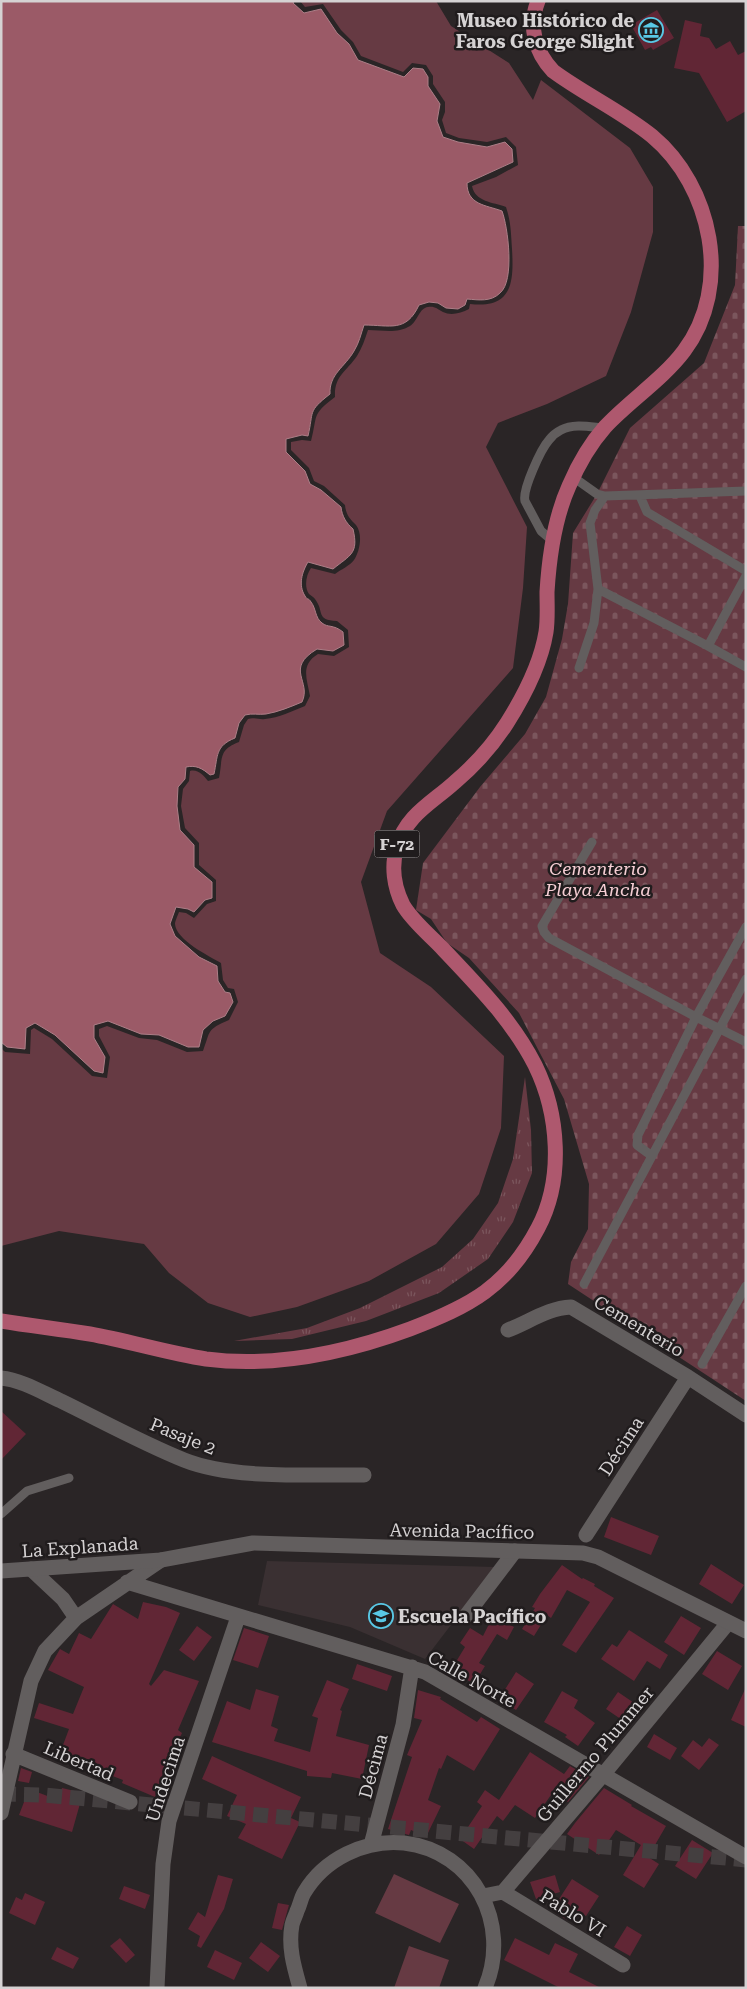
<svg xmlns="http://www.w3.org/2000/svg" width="747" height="1989" font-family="'Roboto Serif',serif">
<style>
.built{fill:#3a3032}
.grass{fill:url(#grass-tufts)}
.cemetery{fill:url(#cemetery-stones)}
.green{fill:#663a43}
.water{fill:#9b5a67;stroke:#ac7e87}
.building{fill:#612635}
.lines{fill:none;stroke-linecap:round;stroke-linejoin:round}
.trunk-tunnel{stroke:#443f40;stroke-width:15;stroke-dasharray:15 8;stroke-linecap:butt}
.service{stroke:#625e5e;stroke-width:9}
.minor{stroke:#625e5e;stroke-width:15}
.tertiary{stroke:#625e5e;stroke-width:15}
.primary{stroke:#ae586e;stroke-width:15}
.labels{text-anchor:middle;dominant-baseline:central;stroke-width:5;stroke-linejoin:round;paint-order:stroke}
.shield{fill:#201c1d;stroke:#9f9b9c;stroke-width:1}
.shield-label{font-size:16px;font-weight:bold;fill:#d5d2d3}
.poi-label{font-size:18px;font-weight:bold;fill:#d5d2d3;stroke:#201c1d;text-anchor:end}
.park-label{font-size:18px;font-style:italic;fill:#f6ced4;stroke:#201c1d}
.street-label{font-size:18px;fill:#d5d2d3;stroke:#201c1d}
</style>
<defs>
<pattern id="grass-tufts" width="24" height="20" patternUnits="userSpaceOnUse" patternTransform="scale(1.25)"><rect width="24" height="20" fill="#663a43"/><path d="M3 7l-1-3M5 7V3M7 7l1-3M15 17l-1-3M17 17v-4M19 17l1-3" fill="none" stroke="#7b565d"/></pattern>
<pattern id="cemetery-stones" width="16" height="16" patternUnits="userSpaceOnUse" patternTransform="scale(1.25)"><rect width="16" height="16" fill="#663a43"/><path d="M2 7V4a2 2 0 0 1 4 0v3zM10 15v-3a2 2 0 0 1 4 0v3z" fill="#7b565d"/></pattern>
</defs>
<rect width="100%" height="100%" fill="#2a2526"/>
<!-- built -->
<path class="built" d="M267 1561 495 1567 425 1659 350 1627 258 1605Z"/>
<!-- grass -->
<path class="grass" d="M525 1077 531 1130 532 1173 513 1222 488 1259 439 1293 366 1321 292 1339 234 1341 307 1328 360 1308 442 1267 473 1239 498 1203 513 1159Z"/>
<!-- cemetery -->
<path class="cemetery" d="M738 226H746V1401L568 1284 571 1262 588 1229 589 1184 564 1099 519 1013 469 958 447 943 431 919 416 910 423 863 480 787 525 734 546 697 562 639 568 604 573 533 597 494 630 428 704 363 735 285Z"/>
<!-- green -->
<path class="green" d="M300 1H436L451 26 509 63 533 100 541 80 630 148 653 187V232L631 312 606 376 547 404 498 423 486 447 527 527 523 588 513 668 387 811 361 882 380 953 431 987 504 1056 501 1128 479 1194 436 1244 369 1281 297 1307 250 1317 208 1303 169 1273 144 1244 59 1231 1 1246V1048L5 1052 30 1054 31 1030 34 1028 52 1039 92 1076 107 1078 110 1057 99 1036V1029L107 1026 139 1038 157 1040 187 1052 203 1051C211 1030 206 1030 229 1020L238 1002 234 989 228 988 223 980 221 963C209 956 176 940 175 924 175 921 178 915 179 912L186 913 194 918 207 904 216 901V880L199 865V843L185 828 181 806 183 789 189 781 190 771C198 769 203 775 208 781L219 778C223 758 218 750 239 742L244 725 248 719C254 717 259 720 265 719 279 718 292 711 305 706L310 696C307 679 300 665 318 654L334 656 349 647 348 630 337 621C315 620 325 612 315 599 314 597 311 596 309 594 304 587 306 575 311 568L335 574C340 570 351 565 354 560 360 551 363 534 356 525 350 519 346 515 345 505L324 486 314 481 309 468 291 450V442L302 440 311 441C318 415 311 415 335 397 334 376 346 372 357 356 362 348 365 339 368 330 382 330 397 334 410 326 418 321 419 308 428 307 435 306 437 309 443 312 451 316 461 313 469 309L470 304C512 309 514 283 512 249 511 234 511 222 506 207 493 202 475 202 472 186L496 177 518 165 516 147 506 137 487 142 459 138 446 133 442 120 445 112V102L433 84V76L426 65 412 63 403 72 361 56 353 42 341 30 323 4 305 7Z
M394 1874 459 1904 440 1943 375 1913Z
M409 1946 449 1960 439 1988H394Z"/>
<!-- water -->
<path class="water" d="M1 1H294L293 3 304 13 321 9 337 33 349 44 358 60 404 77 413 68 423 69 428 77V86L440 104 437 121 443 137 458 142 487 147 505 142 512 149 513 162 467 183C467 205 486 205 502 211 508 227 515 281 500 293 491 302 479 300 467 299L465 305 458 309 446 308 438 303 429 302 419 305C406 333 390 325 364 325 361 334 359 343 354 351 345 367 329 374 330 394 307 412 314 411 308 436L302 435 286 439V452L305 471 310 484 321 490 341 507C342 516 346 523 353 529 359 554 350 555 333 569L308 562C302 572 298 585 305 596 308 601 308 597 311 602 316 608 315 618 322 623 328 628 333 624 343 632L344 645 333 651 317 649C284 669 312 681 302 702 290 707 278 712 266 714 259 715 252 713 245 715L239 723 235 738C215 746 218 756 214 774L210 775C202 768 196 765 186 767L185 779 178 787 177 806 180 830 194 845V867L212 882V898L205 900 194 912 188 909 176 907 170 924 175 936 199 957 217 966 218 981 225 992 230 993 233 1002 225 1016 213 1021 203 1030 199 1047H188L159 1035 141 1034 108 1021 94 1025V1038L105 1057 103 1073 94 1071 55 1035 35 1023 26 1028 25 1049 7 1047 1 1042Z"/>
<!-- building -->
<path class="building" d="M657 10 674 38 653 50 651 47 645 50 631 25Z
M685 20 702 24 700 36 709 38 716 49 730 41 738 55 746 51V111L727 122 699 73 674 68Z
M1 1411 26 1434 1 1460Z
M611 1517 659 1536 651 1555 604 1537Z
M711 1564 744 1585 732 1604 699 1584Z
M562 1565 582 1579 583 1578 595 1584 594 1586 614 1598 576 1653 562 1645 590 1602 567 1590 551 1618 547 1615 534 1636 522 1629 535 1608 532 1607 540 1594Z
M143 1602 166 1607 180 1613 149 1684 151 1686 164 1670 199 1681 178 1730 182 1733 163 1773 155 1797 122 1783 123 1780 102 1772V1769L60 1753 69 1729 34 1718 39 1703 73 1714 84 1687 48 1670 60 1649 69 1654 79 1633 91 1639 113 1604 138 1619Z
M493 1616 514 1627 507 1640 497 1634 479 1663 485 1666 474 1684 451 1670 465 1647 460 1643 470 1628 483 1636Z
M681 1616 701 1628 684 1655 664 1642Z
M197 1626 212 1637 194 1661 179 1650Z
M244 1628 269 1636 258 1668 233 1660Z
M629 1630 668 1655 660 1669 647 1661 634 1681 601 1659 612 1644 617 1647Z
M717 1651 742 1666 728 1690 702 1674Z
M357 1664 392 1676 387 1691 352 1679Z
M516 1672 534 1684 516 1710 499 1699Z
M327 1680 349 1689 340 1710 342 1711 336 1736 369 1745 362 1779 332 1773 331 1778 307 1776V1771L212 1742 227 1701 250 1710 256 1689 279 1696 271 1726 278 1729 274 1741 310 1752 318 1718 312 1716Z
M746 1687V1727L731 1720Z
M418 1690 441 1697 440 1699 477 1722 481 1717 500 1729 474 1771 447 1755 441 1769 439 1768 428 1800 441 1806 426 1837 411 1830 409 1835 388 1829 412 1757 407 1755 422 1720 414 1718Z
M562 1691 578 1700 574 1708 595 1723 578 1746 565 1737 567 1735 544 1722Z
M618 1692 640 1707 628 1724 606 1709Z
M654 1734 677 1748 670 1760 647 1747Z
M709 1738 719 1745 699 1770 681 1756 693 1740 702 1747Z
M530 1752 564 1774 570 1766 589 1777 568 1802 553 1792 535 1818 515 1805 503 1821 497 1816 474 1849 460 1839 482 1806 477 1802 485 1790 499 1800Z
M212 1756 301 1797 291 1818 300 1822 282 1859 238 1838 246 1824 227 1816 237 1795 202 1779Z
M21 1768 32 1772 29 1783 18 1781Z
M62 1788 83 1793 72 1832 19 1815 29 1789 58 1800Z
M604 1788 632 1805 631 1806 666 1826 648 1857 659 1864 644 1888 623 1875 641 1845 616 1830 599 1855 567 1834 575 1823Z
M692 1840 713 1853 696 1879 675 1866Z
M218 1875 233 1879 224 1909 201 1948 197 1946 200 1936 188 1929 198 1912 205 1917Z
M555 1875 560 1892 536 1899 530 1882Z
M572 1879 599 1896 586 1916 574 1909 567 1920 552 1910Z
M124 1886 150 1895 145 1909 119 1899Z
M25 1893 45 1902 35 1925 9 1913 16 1897 22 1900Z
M278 1903 289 1905 282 1930 272 1928Z
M627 1926 642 1935 630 1956 614 1947Z
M120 1938 135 1955 126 1963 110 1946Z
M515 1938 549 1955 555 1943 578 1954 569 1972 601 1988H560L504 1960Z
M261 1942 280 1956 268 1972 249 1958Z
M57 1947 79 1958 73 1969 51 1959Z
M215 1950 242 1963 234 1980 207 1967Z"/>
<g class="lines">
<!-- trunk-tunnel -->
<path class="trunk-tunnel" d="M1 1794 44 1795 746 1860"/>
<!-- service -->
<path class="service" d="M573 477 597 494 605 496 746 491
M640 496 647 512 746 571
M554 542 541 531 525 501C522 490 541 449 549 440 552 436 557 432 561 430 574 423 591 427 604 428
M746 576 708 646 746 667
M598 589 708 646
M579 668 594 623 598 589 590 523 595 510 605 496
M592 842 542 926 544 932 549 938 696 1017 746 927
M652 1156 637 1145 638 1135 696 1017 746 1042
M584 1284 746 979
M702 1364 746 1286
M1 1514 27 1491 69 1478"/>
<!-- minor -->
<path class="minor" d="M508 1330C529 1322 548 1308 571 1307L688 1377 746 1415
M1 1378C22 1380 43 1393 61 1401 102 1421 142 1443 184 1460 234 1480 311 1474 364 1475
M586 1535 688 1377
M31 1569 63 1599 76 1618
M127 1582 425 1672 746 1857
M465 1617 515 1551
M13 1754 130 1802
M1 1813 31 1681 45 1651 76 1618 161 1560
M371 1845 403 1725 412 1667
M503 1892 623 1965
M483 1896 503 1892 602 1776 728 1623
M157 1988 163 1864 169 1821 238 1617
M300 1988C294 1967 288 1947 292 1925 293 1920 296 1915 297 1911 300 1905 301 1898 304 1893 324 1859 365 1839 404 1843 474 1851 512 1924 485 1988"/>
<!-- tertiary -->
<path class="tertiary" d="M1 1571 161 1560 253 1543 583 1553 598 1557 746 1631"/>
<!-- primary -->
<path class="primary" d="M1 1321C31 1326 60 1329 90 1334 129 1341 167 1353 206 1359 276 1368 345 1353 410 1329 470 1306 507 1287 538 1228 564 1179 559 1114 535 1065 512 1020 477 985 443 949 430 935 413 922 403 905 394 887 391 866 397 847 406 815 432 803 455 782 475 765 493 745 507 723 524 696 541 663 546 632 548 619 547 606 547 592 549 559 555 517 569 486 578 465 590 444 605 427 628 402 663 379 684 351 733 286 712 186 652 136 621 111 584 94 553 71 535 52 528 26 538 1"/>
</g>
<!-- icons -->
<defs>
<symbol id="museum-ring" viewBox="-11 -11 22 22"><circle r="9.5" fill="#201c1d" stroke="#59c8e5" stroke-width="1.5"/><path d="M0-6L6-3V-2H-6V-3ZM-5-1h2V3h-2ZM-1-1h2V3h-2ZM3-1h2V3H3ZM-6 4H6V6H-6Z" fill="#59c8e5"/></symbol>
<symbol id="school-ring" viewBox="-11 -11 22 22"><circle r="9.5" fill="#201c1d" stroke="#59c8e5" stroke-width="1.5"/><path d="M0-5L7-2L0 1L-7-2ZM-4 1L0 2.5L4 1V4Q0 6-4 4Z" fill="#59c8e5"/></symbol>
</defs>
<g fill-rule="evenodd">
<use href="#museum-ring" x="637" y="16" width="28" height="28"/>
<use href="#school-ring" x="367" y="1602" width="28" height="28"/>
</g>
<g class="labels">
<!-- shield labels -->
<rect class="shield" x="374.5" y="830.5" width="45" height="27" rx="4"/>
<g class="shield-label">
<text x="397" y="844">F-72</text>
</g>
<!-- poi labels -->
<g class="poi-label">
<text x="634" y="20">Museo Histórico de<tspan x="634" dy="21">Faros George Slight</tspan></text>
<text x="398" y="1616" text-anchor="start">Escuela Pacífico</text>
</g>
<!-- park labels -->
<g class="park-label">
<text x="598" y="868">Cementerio<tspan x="598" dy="21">Playa Ancha</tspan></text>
</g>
<!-- street labels -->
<g class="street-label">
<text transform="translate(639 1326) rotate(31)">Cementerio</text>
<text transform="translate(183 1436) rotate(22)">Pasaje 2</text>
<text transform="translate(621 1446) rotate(-57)">Décima</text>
<text transform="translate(462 1531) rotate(1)">Avenida Pacífico</text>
<text transform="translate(80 1547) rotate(-4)">La Explanada</text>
<text transform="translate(472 1679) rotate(29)">Calle Norte</text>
<text transform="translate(595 1754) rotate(-50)">Guillermo Plummer</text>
<text transform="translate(79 1761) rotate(23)">Libertad</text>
<text transform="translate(373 1766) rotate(-75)">Décima</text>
<text transform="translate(165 1779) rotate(-72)">Undecima</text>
<text transform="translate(573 1913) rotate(31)">Pablo VI</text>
</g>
</g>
<!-- border -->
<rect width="747" height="1989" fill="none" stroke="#d5d2d3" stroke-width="5"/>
</svg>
